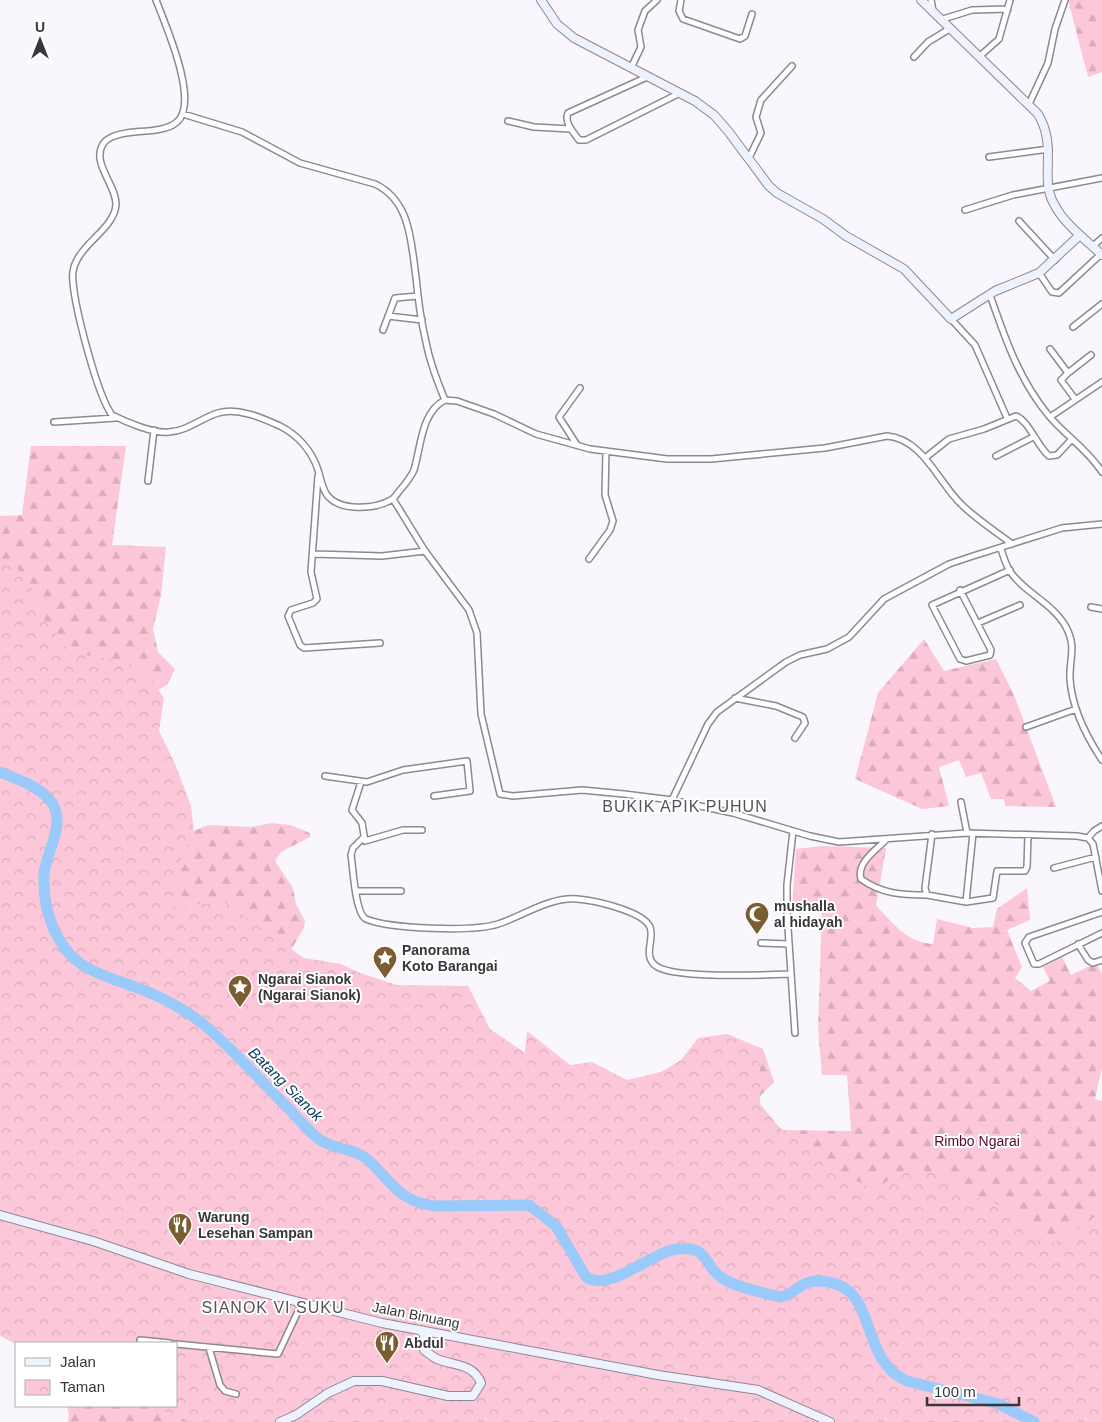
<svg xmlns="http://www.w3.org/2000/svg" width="1102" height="1422" font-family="Arial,sans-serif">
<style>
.forest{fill:url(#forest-firs)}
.park{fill:url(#park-crowns)}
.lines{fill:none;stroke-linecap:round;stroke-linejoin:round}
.river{stroke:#9acaf9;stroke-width:11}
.street-casing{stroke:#8c8990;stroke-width:8}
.secondary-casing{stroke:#8c8990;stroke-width:10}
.street{stroke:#fff;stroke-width:5}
.secondary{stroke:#eef1fe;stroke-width:8}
.labels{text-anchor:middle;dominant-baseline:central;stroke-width:4;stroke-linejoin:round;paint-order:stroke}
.poi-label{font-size:14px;font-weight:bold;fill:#373639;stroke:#fff;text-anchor:start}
.park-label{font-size:14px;fill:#5a0b32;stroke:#fff}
.street-label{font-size:14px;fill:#373639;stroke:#fff}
.water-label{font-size:15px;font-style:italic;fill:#063d68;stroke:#fff}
.quarter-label{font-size:16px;letter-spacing:1px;fill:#555359;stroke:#fff}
</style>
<defs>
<pattern id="forest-firs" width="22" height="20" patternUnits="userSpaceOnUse" patternTransform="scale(1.25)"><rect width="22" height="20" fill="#fcc7d9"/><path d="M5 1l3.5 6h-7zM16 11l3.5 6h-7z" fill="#d9acbb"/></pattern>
<pattern id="park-crowns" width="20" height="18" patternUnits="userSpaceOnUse" patternTransform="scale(1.25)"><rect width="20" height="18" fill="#fcc7d9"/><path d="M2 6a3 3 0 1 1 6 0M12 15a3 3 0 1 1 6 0" fill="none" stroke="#d9acbb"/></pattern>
</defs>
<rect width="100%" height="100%" fill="#f9f6fe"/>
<!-- forest -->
<path class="forest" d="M1068 0H1102V72L1088 77Z
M31 446H126L112 545 166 547 161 595 153 629 158 652 175 669 167 685 158 690 144 726 182 836 208 825 252 827 271 823 291 825 310 833V837L281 852 275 861 293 888 296 904 305 921 304 928 286 958 468 1037 605 1082H638L678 1064 698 1038 727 1034 763 1049 774 1082 756 1100 778 1130 851 1131 847 1075H822L818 1029 822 909H792L796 849 822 846 886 848 876 905C892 923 908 943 933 944L937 919 973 928 993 927 997 909 1027 888 1030 920 1007 930 1022 967 1015 978 1031 991 1050 981 1043 967 1062 957 1071 975 1096 963 1102 974V1068L1095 1099 1102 1101V1414L369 1085 0 753V516L22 515Z
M924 639 944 671 996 659 1014 695 1056 807 1005 806 1004 799H991L981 773 966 777 959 760 939 767 949 806 922 809 855 779 878 693Z
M67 1406H176L231 1422H68L69 1416Z"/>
<!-- park -->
<path class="park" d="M0 564 15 565 31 587 43 619 72 653 119 660 149 676 164 698 159 731 176 766 191 806 194 833 176 870 174 909 197 904 226 903 304 958 341 964 360 973 397 985 468 986 490 1029 525 1053 527 1031 570 1065 592 1062 627 1080 661 1072 681 1060 707 1037 739 1040 760 1064V1104L781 1129 794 1134 833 1170 877 1190 888 1180 916 1169 944 1176 975 1197 997 1204 1016 1220 1031 1228 1039 1244C1055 1249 1092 1221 1102 1209V1422H191L149 1406H176V1343L16 1344 0 1336Z"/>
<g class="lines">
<!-- river -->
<path class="river" d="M0 772C16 779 37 785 49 799 69 821 46 851 44 874 43 903 50 930 68 952 85 974 123 981 148 992 169 1001 192 1014 209 1029 237 1054 263 1083 289 1109 299 1119 308 1131 319 1139 333 1150 352 1147 367 1159 393 1182 398 1202 436 1206L529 1205 556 1226 586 1277C610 1293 651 1252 677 1249 710 1245 703 1266 722 1278 738 1288 761 1292 780 1297 794 1296 798 1281 818 1281 882 1282 855 1358 907 1381L999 1404 1034 1422"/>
<defs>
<path id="street" d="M156 0C165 24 200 102 177 122 167 131 146 131 134 132 124 133 108 136 103 144 91 163 117 186 116 205 114 227 86 241 77 260 73 267 72 274 73 282 75 308 97 395 112 415 126 422 154 434 169 432 188 431 201 418 218 413 238 407 262 418 280 426 298 435 312 451 318 470 321 479 322 488 327 495 340 512 375 509 391 500 395 498 398 492 401 489 406 483 411 477 414 470 421 447 421 412 445 400L457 401 494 414 536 434 590 449 667 459H711L825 448 887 436C923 439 938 482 961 504 976 519 995 531 1012 544
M681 0 679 11 683 19 740 39 745 36 752 14
M931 0 933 11
M940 20 972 10 1008 9
M980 56 999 39 1010 0
M914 57 928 42 951 28
M631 68 641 47 638 30 645 11 657 0
M647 77 568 113C564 122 573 132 579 140H586L680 93
M1029 104 1048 63 1055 29 1065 0
M183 114 242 132 300 163 375 184C411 201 411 243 416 277 418 299 421 321 426 342 430 363 437 381 445 400
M508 121 534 127 571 129
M989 157 1049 149
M749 158 761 133 756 117 761 100 792 66
M965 210 1013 195 1102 178
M1019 221 1055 260
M1093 246 1102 238
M1039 273 1052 292 1059 293 1101 254
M990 295C1005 338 1019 380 1049 416 1066 436 1088 450 1102 472
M388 316 422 320
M951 319 975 345 1007 418
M1073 327 1102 304
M383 330 395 298 418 296
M1050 349 1068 373 1061 380 1075 399
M1068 373 1091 355
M1050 417 1102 382
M54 422 116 418
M577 445 559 417 580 388
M996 456 1033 437
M925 458 949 439 984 429 1016 416C1029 421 1037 446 1049 456L1057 455 1072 439
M318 476 311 572 317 599 313 603 291 610 288 616 300 645 304 648 380 643
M148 481 154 430
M393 499 425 551 469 610 477 633 481 714 500 794 513 796 582 790 624 794 672 800 733 813 810 836 839 842 967 833 1077 836 1088 838 1093 844 1102 891
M1001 549C1003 556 1006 564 1009 570 1023 592 1053 603 1066 627 1077 648 1069 658 1070 679 1072 709 1086 736 1102 760
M314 554 382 556 425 551
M589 559 610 530 613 521 605 495 606 451
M960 590 991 650 990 655 966 661 960 659 932 605 1010 570
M1091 607 1102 609
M978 623 1020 605
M735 698 776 706 803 717 805 723 795 738
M1026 727 1076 709
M325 776 367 782 403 770 467 761 470 791 434 796
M361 782 352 810 362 823 365 841 403 830H422
M672 800 708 724 717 712 786 662 800 655 827 649 849 637 884 599 949 564 973 556 1062 528 1102 524
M961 802 967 833
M793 831 787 885V913L795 1033
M932 834 925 888 927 895 966 902 993 898 997 871H1025L1027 867 1028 835
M363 838 353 848 351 855C353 867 355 914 366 919 390 929 473 932 498 924 523 916 549 897 577 899 593 900 643 911 650 927 655 939 642 956 656 966 673 979 766 975 791 974
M1088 838 1094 831 1102 826
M887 839C877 849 856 863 861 879 882 894 902 895 927 895
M1054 868 1096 857
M356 891H401
M966 902 973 833
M1102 912 1029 937 1025 943 1034 964H1039L1102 933
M761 943 789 944
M1078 944 1088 960 1093 963 1102 960
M140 1340 170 1343
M176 1344 278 1354 302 1303
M209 1348 220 1385 225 1391 236 1394"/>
<path id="secondary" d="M541 0 557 24 574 38 695 101 714 115 728 131 769 186 777 193 823 219 846 236 904 269 951 319 995 291 1039 273 1080 235
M921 0 1038 114C1058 147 1039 178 1054 204 1064 224 1086 240 1102 255
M0 1215 93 1241 189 1274 382 1323 658 1375 758 1390 830 1422
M280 1422 296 1415 328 1393 354 1381H382L448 1396H473L481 1383C473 1363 454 1366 437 1359 433 1357 428 1353 424 1350V1334L419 1330"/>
</defs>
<!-- street casing -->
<use href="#street" class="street-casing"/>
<!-- secondary casing -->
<use href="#secondary" class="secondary-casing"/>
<!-- street -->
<use href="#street" class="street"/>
<!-- secondary -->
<use href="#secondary" class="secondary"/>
</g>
<!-- icons -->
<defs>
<symbol id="mosque-pin" viewBox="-11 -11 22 30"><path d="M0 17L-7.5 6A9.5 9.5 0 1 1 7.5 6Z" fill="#7a5e31" stroke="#fff"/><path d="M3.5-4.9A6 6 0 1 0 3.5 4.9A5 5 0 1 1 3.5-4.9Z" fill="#fff"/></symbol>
<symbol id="sight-pin" viewBox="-11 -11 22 30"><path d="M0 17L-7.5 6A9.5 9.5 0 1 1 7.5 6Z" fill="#7a5e31" stroke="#fff"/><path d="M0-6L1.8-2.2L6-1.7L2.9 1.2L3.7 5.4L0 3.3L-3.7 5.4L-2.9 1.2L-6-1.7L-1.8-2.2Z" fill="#fff"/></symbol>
<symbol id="restaurant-pin" viewBox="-11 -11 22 30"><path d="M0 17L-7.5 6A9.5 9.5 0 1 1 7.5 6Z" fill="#7a5e31" stroke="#fff"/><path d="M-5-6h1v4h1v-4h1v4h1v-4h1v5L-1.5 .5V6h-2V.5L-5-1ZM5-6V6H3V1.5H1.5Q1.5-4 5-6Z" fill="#fff"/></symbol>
</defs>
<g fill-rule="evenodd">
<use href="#mosque-pin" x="743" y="900" width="28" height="38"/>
<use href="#sight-pin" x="371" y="944" width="28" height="38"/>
<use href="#sight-pin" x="226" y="973" width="28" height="38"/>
<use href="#restaurant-pin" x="166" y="1211" width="28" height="38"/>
<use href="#restaurant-pin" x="373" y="1329" width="28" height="38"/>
</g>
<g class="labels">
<!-- poi labels -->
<g class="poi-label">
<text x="774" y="906">mushalla<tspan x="774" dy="16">al hidayah</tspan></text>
<text x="402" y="950">Panorama<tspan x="402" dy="16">Koto Barangai</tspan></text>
<text x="258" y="979">Ngarai Sianok<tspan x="258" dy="16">(Ngarai Sianok)</tspan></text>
<text x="198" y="1217">Warung<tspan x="198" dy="16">Lesehan Sampan</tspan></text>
<text x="404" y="1343">Abdul</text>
</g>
<!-- park labels -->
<g class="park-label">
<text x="977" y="1141">Rimbo Ngarai</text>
</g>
<!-- street labels -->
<g class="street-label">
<text transform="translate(416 1315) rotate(11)">Jalan Binuang</text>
</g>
<!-- water labels -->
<g class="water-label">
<text transform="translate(286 1084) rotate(45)">Batang Sianok</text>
</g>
<!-- quarter labels -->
<g class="quarter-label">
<text x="685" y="806">BUKIK APIK PUHUN</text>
<text x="273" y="1307">SIANOK VI SUKU</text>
</g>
</g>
<!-- legend -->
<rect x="15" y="1342" width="162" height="65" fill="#ffffff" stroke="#afafb0"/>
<rect x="25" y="1358" width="25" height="8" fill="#eef1fe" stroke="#afafb0"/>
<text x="60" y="1367" font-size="15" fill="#373639">Jalan</text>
<rect x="25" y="1380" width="25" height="15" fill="url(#park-crowns)" stroke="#afafb0"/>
<text x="60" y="1392" font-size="15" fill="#373639">Taman</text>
<!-- north arrow -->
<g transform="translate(40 40)" stroke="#ffffff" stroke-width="4" paint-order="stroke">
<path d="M0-4L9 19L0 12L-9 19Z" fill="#373639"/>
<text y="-8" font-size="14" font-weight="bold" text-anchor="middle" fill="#373639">U</text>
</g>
<!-- scale -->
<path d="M927 1397v8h92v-8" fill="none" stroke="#373639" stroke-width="2.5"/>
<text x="934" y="1397" font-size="15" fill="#373639" stroke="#ffffff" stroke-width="4" paint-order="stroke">100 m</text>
</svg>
